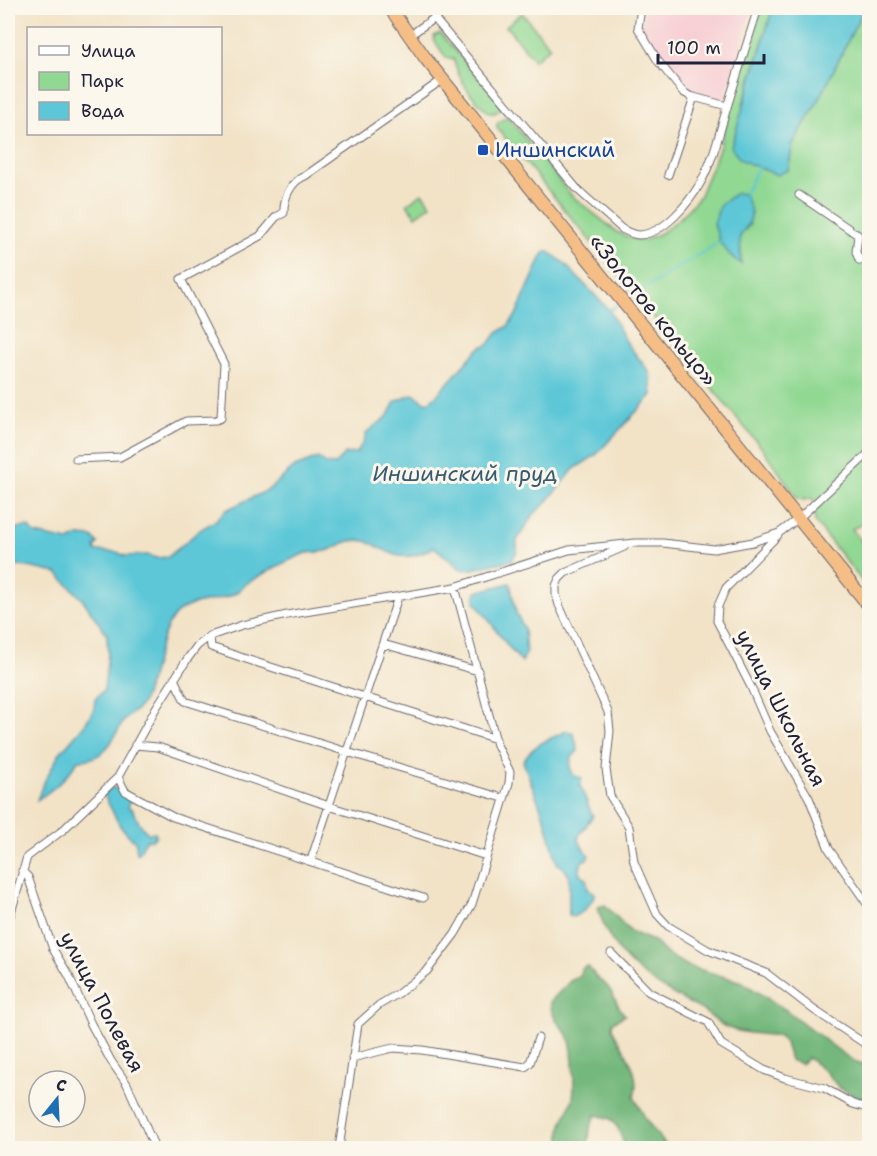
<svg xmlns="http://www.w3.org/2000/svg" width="877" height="1156" font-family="'Shantell Sans',sans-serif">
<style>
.built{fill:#f7cfd4}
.green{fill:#91d893;stroke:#5a7d67;stroke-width:1.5;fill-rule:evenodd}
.forest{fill:#74b87d;stroke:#4b6d5c;stroke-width:1.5}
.water{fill:#5dc7d7;stroke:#407489;stroke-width:1.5}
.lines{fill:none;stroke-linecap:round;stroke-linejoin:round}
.stream{stroke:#5dc7d7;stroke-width:2}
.minor-casing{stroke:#6b666c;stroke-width:9}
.trunk-casing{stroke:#6b666c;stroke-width:14}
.minor{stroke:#fff;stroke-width:7}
.trunk{stroke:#f6be87;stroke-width:12}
.transit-dot{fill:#1a4fb4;stroke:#fbf7ec;stroke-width:2}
.labels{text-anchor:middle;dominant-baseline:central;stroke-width:6;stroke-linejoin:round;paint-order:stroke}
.transit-label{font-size:21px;fill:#164399;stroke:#fbf7ec;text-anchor:start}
.street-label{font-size:21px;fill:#22223b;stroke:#fbf7ec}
.water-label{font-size:22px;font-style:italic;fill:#375c72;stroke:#fbf7ec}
</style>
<rect width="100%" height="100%" fill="#fbf7ec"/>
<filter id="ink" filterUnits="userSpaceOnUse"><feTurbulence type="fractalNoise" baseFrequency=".0167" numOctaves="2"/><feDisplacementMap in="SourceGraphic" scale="12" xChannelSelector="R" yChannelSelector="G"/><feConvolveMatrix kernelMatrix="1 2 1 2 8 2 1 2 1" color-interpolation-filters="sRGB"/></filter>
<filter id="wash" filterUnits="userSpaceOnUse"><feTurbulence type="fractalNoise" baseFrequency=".008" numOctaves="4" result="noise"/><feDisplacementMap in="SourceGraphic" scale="24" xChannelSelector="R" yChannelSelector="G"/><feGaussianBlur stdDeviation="1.35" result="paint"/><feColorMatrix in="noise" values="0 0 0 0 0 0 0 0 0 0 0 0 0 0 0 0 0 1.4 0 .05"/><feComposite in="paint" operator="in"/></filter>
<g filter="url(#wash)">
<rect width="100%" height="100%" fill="#f2e3c7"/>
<!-- built -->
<path class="built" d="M645 8H752L724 101 695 93 681 82 641 29Z"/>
<!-- green -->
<path class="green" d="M762 8H773L743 104 788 170 793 143 820 98 864 8H869L870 520 852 529 869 551V590L815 522V512L819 506 811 498 804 500 797 498 765 452 497 128V124L507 116 572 196 617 232 630 238 644 241 664 231 681 217 699 197 719 149 746 53ZM714 224H750L740 236 741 263C726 253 720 241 714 224Z
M522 13 550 47 534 60 506 26Z
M440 33 500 102 501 109 495 113H489C471 97 459 81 453 58H446L434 40V36Z
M422 193 431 205 416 216 407 204Z"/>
<!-- forest -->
<path class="forest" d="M605 905 630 931 655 942 668 955 688 966 742 982 786 1010 842 1053 854 1061 869 1066V1102L839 1088 826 1072 808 1058 801 1064 790 1060 785 1043 779 1036C762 1034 741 1034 724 1026 716 1022 710 1015 702 1010 656 986 610 961 598 907Z
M587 966C593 970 592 973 596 977 599 981 604 982 607 986 615 995 616 1006 625 1015L613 1022 612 1028C623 1050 642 1072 634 1097L647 1121 668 1148H631L624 1144 618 1128 611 1119 596 1115 590 1128 588 1148H563L562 1147C557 1122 567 1119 573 1098 575 1087 573 1062 572 1051 570 1027 552 1026 550 1002L570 981 580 976 582 969Z"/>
<!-- water -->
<path class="water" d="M773 8H864L820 98 793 143 788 170 777 175 741 160 731 147Z
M736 193 744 194C754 213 754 219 740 236L741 264 731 256 720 243 714 224 720 205Z
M548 251 564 263 609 310 627 343 650 373 652 395 596 455 574 469 546 503 533 515 517 540V551L512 560 468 570 461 569 434 547C388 574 382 534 350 541 343 542 336 548 329 550 322 553 314 551 307 553 294 557 258 576 246 584 242 586 240 590 236 593 219 603 192 599 176 614 159 631 154 679 142 703 138 711 128 714 123 722 111 742 106 760 78 760 67 778 55 788 37 800L43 784 60 753 85 724 94 710 95 699 104 690 108 653 107 635 83 600 57 573 28 567 8 565V529L28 527 35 534 69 541 79 536 92 537 98 543 95 548 96 551 117 552 125 556 147 555 156 558 168 557 200 530 215 521 226 510 268 490 295 467 318 458 326 464 334 465 345 454 356 453 363 443 367 432 387 417 395 402 413 394 427 403 437 395 479 348 489 344 497 333 507 327 515 317 543 254Z
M510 583 516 612 524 629 526 653 522 662C504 644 491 621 475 602L476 592Z
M567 731 574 734 578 751 571 758 570 768 574 776 582 778 580 786C586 797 587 806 593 816L578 837 582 847 589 855 587 859 582 861 579 873 586 878 588 889 595 893C591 905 584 913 572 917L569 915V876L564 868 557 863 546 822 523 761C533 744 550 739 567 731Z
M111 788H118L120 792 124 791 131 799 128 807 133 810C135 818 143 829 149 834L155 832 156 836 152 840H146L139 853H137L136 843 120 826 105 797 104 794Z"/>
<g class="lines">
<!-- stream -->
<path class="stream" d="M743 198 759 165
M627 299 721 241
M609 310 620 304"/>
</g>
</g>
<g filter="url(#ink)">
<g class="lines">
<defs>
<path id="minor" d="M641 8 638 28 658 61 683 92 690 96 727 106
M434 18 578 190 622 229C628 232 633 235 640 235 665 233 689 203 701 182 714 158 720 130 728 104 738 72 748 40 758 8
M409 36 448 8
M668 175 694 97
M799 195 858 235 856 252 859 260 870 263
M76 459 120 457 186 421 216 420 221 418 224 364 181 279 260 236 276 217 284 213C283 199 291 181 305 176L442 80
M778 535 726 588 718 606 717 621 751 687 770 731 809 798 829 849 870 908
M624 547 565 573 559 579 556 586V594L559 605 608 712 610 731 606 769 610 796 629 827 634 862 657 914 668 926 708 950 766 973 814 1010 870 1047
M210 636 211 647 249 660 496 739
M383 644 478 671
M174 679 185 701 347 752 503 798
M135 745 158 747 329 806 486 856
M118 777 125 791 173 817 423 898
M311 860 398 597
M22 871 28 877 53 949 69 976 91 1024 111 1061 127 1084 155 1148
M8 923 27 857 63 830 118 777 156 708 186 661 197 646 210 636 242 625 287 615 455 587 569 550 635 543H663L714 549 753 542 779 533 798 519 870 452
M611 953 649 992 708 1022 721 1044 764 1070 785 1078 824 1088 853 1104 870 1109
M352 1058 393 1048 422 1050 525 1067 530 1063 538 1038
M339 1148 358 1024 379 1005 399 993 427 971 455 934 472 904 509 783 510 772 497 745 455 587"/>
<path id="trunk" d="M390 8 426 59 870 607"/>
</defs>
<!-- minor casing -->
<use href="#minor" class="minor-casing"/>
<!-- trunk casing -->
<use href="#trunk" class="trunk-casing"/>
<!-- minor -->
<use href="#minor" class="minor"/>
<!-- trunk -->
<use href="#trunk" class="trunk"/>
</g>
</g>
<!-- markers -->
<rect class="transit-dot" x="477" y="144" width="12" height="12" rx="3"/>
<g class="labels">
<!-- transit labels -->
<g class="transit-label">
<text x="495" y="150">Иншинский</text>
</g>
<!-- street labels -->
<g class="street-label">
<text transform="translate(653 310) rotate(51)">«Золотое кольцо»</text>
<text transform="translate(781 708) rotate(63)">улица Школьная</text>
<text transform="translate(102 1002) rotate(62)">улица Полевая</text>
</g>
<!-- water labels -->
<g class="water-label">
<text x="465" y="473">Иншинский пруд</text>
</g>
</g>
<!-- margin -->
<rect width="877" height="1156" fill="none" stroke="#fbf7ec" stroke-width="30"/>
<!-- legend -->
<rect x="27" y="27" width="195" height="108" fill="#fbf7ec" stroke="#a4a2a5" stroke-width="1.5"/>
<rect x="39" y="46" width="30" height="9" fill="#ffffff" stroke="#a4a2a5" stroke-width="1.5"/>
<text x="81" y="57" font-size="18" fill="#22223b">Улица</text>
<rect x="39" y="72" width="30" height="18" fill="#91d893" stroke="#a4a2a5" stroke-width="1.5"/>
<text x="81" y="87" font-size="18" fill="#22223b">Парк</text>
<rect x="39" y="102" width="30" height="18" fill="#5dc7d7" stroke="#a4a2a5" stroke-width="1.5"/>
<text x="81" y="117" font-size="18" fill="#22223b">Вода</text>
<!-- north arrow -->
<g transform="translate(57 1099) rotate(18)"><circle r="28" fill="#fbf7ec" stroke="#a4a2a5" stroke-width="1.5"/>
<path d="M0-4.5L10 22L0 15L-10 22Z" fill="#1f6fb2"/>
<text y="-9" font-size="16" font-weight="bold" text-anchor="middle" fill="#22223b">С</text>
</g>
<!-- scale -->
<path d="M658 54v9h106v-9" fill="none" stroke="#22223b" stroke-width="3"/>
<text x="667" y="54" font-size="18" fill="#22223b" stroke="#fbf7ec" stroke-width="4.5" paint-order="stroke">100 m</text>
</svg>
